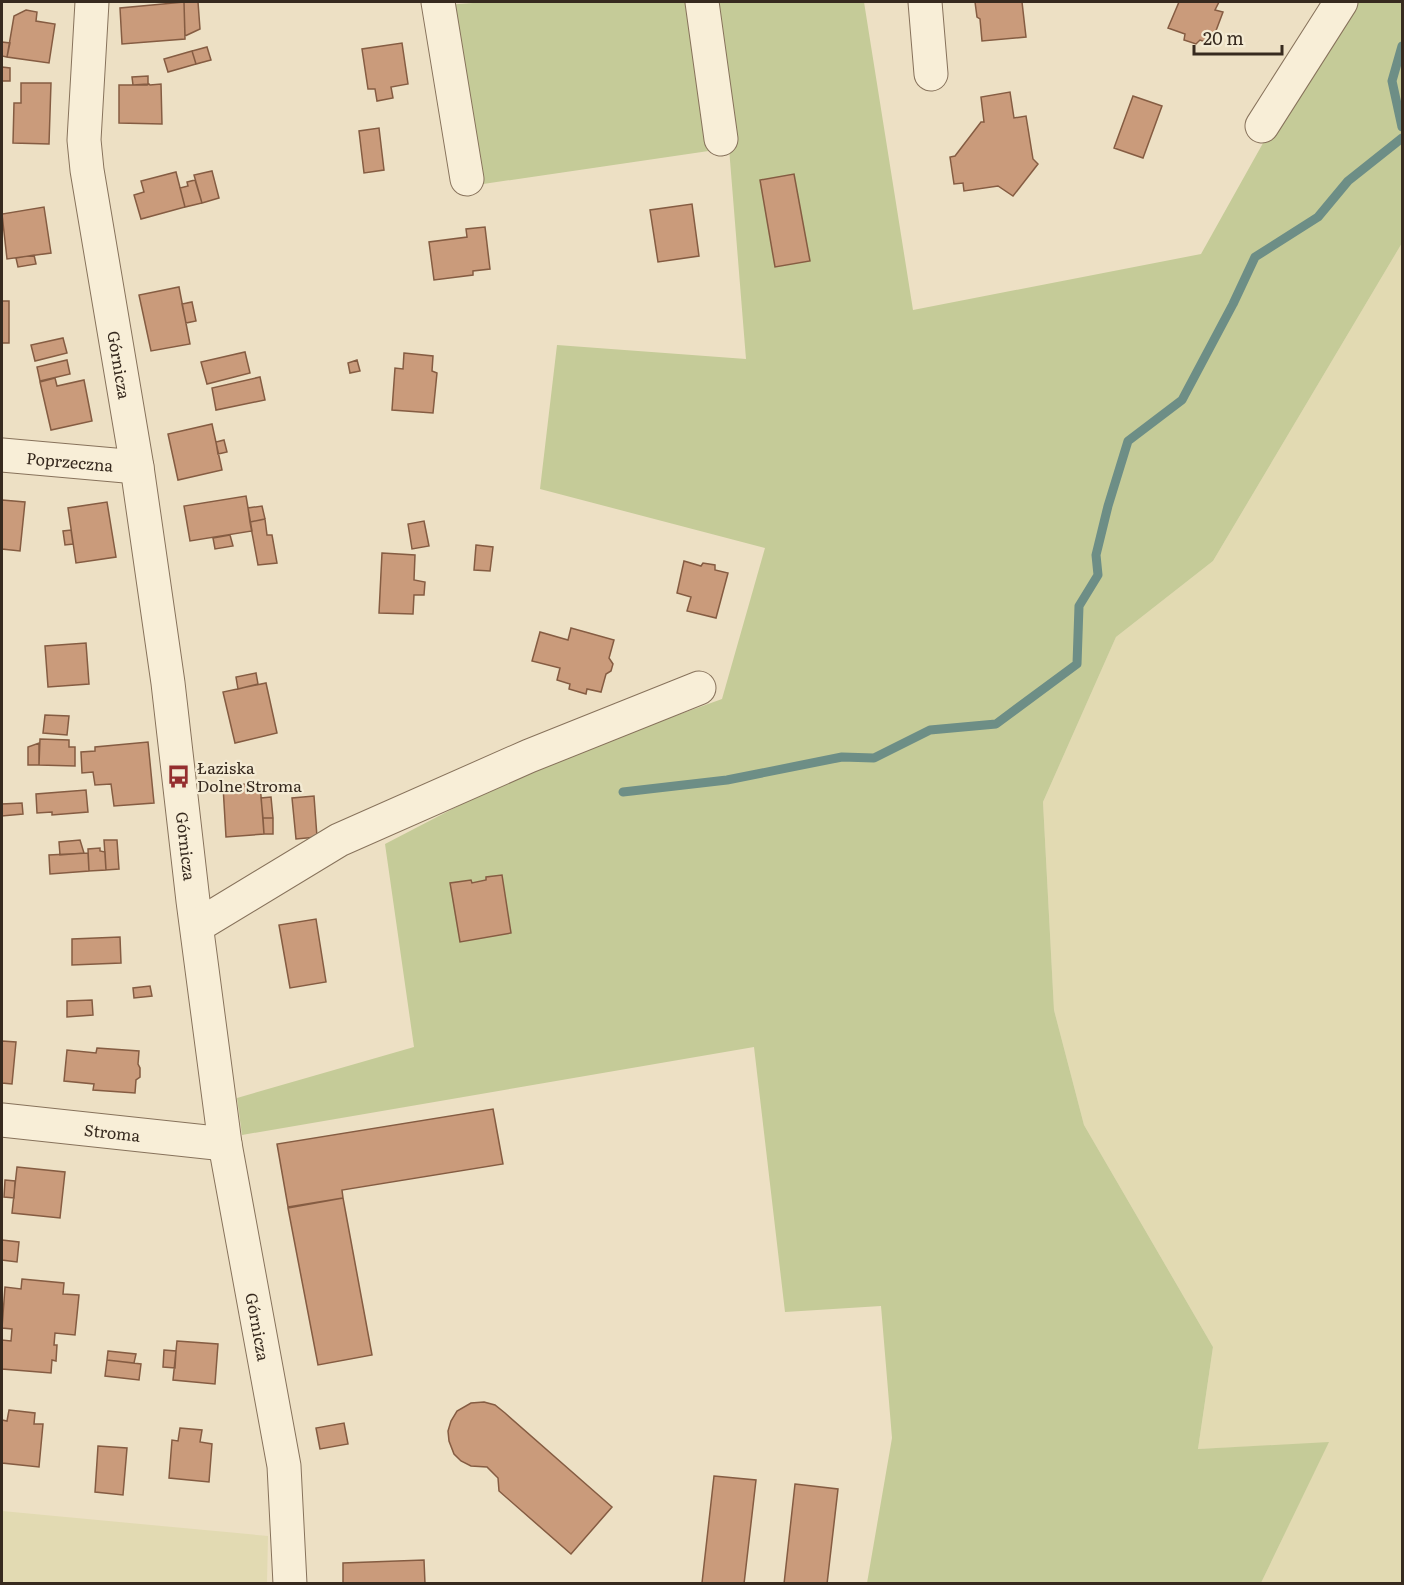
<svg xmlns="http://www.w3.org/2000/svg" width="1404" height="1585" font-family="Literata,serif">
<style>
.farmland{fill:#e2dab2}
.green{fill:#c5cb98}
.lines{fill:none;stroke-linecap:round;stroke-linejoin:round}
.stream{stroke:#6d8e86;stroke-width:9}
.building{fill:#ca9b7b;stroke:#855c42;stroke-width:1.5}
.minor-casing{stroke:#87725b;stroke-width:35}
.minor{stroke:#f8eed7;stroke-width:33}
.labels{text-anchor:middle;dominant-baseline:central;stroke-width:4.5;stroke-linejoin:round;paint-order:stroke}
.street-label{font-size:16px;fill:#372a1f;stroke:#f4ebd4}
.poi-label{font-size:16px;fill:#372a1f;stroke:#f4ebd4;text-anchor:start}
</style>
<rect width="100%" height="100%" fill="#ede0c4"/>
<!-- farmland -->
<path class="farmland" d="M1402 243V1583H1261L1328 1443 1198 1449 1213 1347 1084 1125 1054 1010 1043 802 1116 637 1213 561Z
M2 1511 268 1536 267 1583H2Z"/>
<!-- green -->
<path class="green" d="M487 2H864L913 310 1201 254 1342 2H1402V243L1213 561 1116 637 1043 802 1054 1010 1084 1125 1213 1347 1198 1449 1329 1442 1261 1583H867L892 1438 881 1306 785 1312 754 1047 242 1135 237 1098 414 1047 385 844 533 767 722 699 765 548 540 489 557 345 746 359 729 148 463 187 431 6Z"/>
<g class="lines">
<!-- stream -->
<path class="stream" d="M1402 46 1392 81 1402 127
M623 792 727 780 842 757 874 758 930 730 996 724 1077 664 1079 606 1098 575 1096 555 1108 506 1128 441 1182 400 1233 304 1255 257 1318 217 1348 181 1402 138"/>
</g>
<!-- building -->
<path class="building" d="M184 2H198L200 29 185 36Z
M184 2 185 39 122 44 120 8Z
M975 2H1022L1026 37 982 41 980 19 977 17Z
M1179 2H1219L1215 10 1223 12 1211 44 1200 40 1196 44 1184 40 1185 34 1168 28Z
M26 10 37 12 36 21 55 24 49 63 7 57 14 16Z
M2 42 10 43 7 57 2 56Z
M402 43 408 84 391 87 393 98 377 101 375 89H368L362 49Z
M207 47 211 60 196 64 192 51Z
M192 51 196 64 168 72 164 59Z
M2 67 10 68V81H2Z
M148 76V84L133 85 132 77Z
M21 83H51L49 144 13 143 14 103H21Z
M149 84 150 85 161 84 162 124 119 123V85H147Z
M1010 92 1014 118 1026 116 1033 159 1038 164 1013 196 998 186 964 191 963 183 954 184 950 157 955 156 981 122H984L981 97Z
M1133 96 1162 106 1143 158 1114 148Z
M379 128 384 170 364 173 359 131Z
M212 171 219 198 202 203 194 175Z
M176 172 185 207 141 219 134 195 144 192 141 181Z
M794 174 810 261 775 267 760 180Z
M195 180 202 203 185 207 180 188 188 186 187 182Z
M692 204 699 256 658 262 650 210Z
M44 207 51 253 7 259 2 214Z
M485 227 490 269 473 271V275L434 280 429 242 467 237 466 229Z
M34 255 36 264 18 267 16 258Z
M179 287 190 344 151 351 139 295Z
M2 301H9V343H2Z
M192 302 196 321 186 323 182 304Z
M63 338 67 353 35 361 31 345Z
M245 352 250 373 207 384 201 362Z
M404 353 433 356 432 371 437 373 433 413 392 410 395 368 403 369Z
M67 360 70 374 40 381 37 367Z
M357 360 360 371 350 373 348 363Z
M260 377 265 400 216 410 212 388Z
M55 378 57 386 84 380 92 421 51 430 40 382Z
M212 424 222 470 178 480 168 434Z
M224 440 227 452 218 454 216 442Z
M246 496 252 531 190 541 184 506Z
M2 500 25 502 20 551 2 549Z
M107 502 116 557 76 563 68 508Z
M262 506 265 519 250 522 248 508Z
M265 519 267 535H272L277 563 258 565 250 522Z
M424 521 429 546 412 549 408 524Z
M71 530 73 544 65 545 63 531Z
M230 535 233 546 215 549 213 538Z
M476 545 493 547 490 571 474 570Z
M382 553 415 555 414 580 425 582 424 595H414L413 614 379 613Z
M684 561 701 566 703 563 715 565V570L728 573 716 618 687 611 691 597 677 593Z
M571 628 614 640 609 658 613 664 611 671 606 674 601 692 587 689 586 694 569 689 570 684 557 680 560 668 532 661 540 632 568 640Z
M86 643 89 684 48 687 45 646Z
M256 673 258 684 238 689 236 677Z
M266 683 277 733 235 743 223 692Z
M45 715 69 716 67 735 43 733Z
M40 739 69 740V747H75V766L39 765Z
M148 742 154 803 114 806 111 784 95 785 93 772 82 773 81 752 95 751V747Z
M39 743V765H28V747Z
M260 783 264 834 226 837 223 786Z
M86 790 88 812 52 815V812L37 813 36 794Z
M314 796 317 837 296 839 292 798Z
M271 797 273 818H263L261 798Z
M22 803 23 814 2 816V804Z
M263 818H273V834H264Z
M80 840 84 853 60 855 59 842Z
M104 840H117L119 869 106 870Z
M100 848V851L105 852 106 870 89 871 88 849Z
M88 853 89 871 50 874 49 855Z
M502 875 511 933 460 942 450 883 471 880 472 883 486 880V877Z
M316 919 326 982 290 988 279 925Z
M120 937 121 963 72 965V939Z
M150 986 152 996 134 998 133 988Z
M92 1000 93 1015 67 1017V1001Z
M2 1041 16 1042 12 1084 2 1083Z
M97 1048 139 1051 138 1064 140 1068V1077L136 1080 135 1093 93 1090 94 1084 64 1081 67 1050 96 1053Z
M493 1109 503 1164 342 1190 343 1198 288 1207 277 1144Z
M17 1167 65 1172 60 1218 12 1213Z
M5 1180 15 1181 14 1198 4 1197Z
M343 1198 372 1355 318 1365 288 1208Z
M2 1240 19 1242 17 1262 2 1260Z
M22 1279 64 1283 63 1294 79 1295 75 1335 55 1333 54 1345H57L56 1361 52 1360 51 1373 2 1369V1340L11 1341 12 1329 2 1328 5 1287 21 1289Z
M177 1341 218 1344 215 1384 173 1380Z
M164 1350 176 1351 175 1368 163 1367Z
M108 1351 136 1354 134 1363 107 1360Z
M107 1360 141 1364 139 1380 105 1376Z
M484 1402 495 1405 505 1413 612 1507 571 1554 499 1491 498 1478 487 1467 471 1466 461 1461 454 1454 449 1441 448 1431 451 1421 457 1411 471 1403Z
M9 1410 35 1413 34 1424H43L39 1467 2 1463V1420L7 1421Z
M344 1423 348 1444 320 1449 316 1428Z
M180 1428 202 1430 200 1442 212 1444 209 1482 169 1478 172 1440 178 1441Z
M98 1446 127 1448 123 1495 95 1492Z
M714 1476 756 1480 744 1584 702 1583Z
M795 1484 838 1489 827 1584H784Z
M424 1560 425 1584H343V1563Z"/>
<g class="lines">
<defs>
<g id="minor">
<path id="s1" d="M92 2 84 140 87 170 137 467 168 683 193 901 225 1144 284 1466 290 1584"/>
<path d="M438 2 467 179"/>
<path d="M702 2 721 139"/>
<path d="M925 2 931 74"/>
<path d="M1262 126 1341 2"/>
<path id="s2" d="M2 455 137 467"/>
<path d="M197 926 339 840 529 756 699 688"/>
<path id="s3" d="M2 1120 225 1144"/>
</g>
</defs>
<!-- minor casing -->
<use href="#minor" class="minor-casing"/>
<!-- minor -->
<use href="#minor" class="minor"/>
</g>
<!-- icons -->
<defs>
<symbol id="bus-bare" viewBox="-9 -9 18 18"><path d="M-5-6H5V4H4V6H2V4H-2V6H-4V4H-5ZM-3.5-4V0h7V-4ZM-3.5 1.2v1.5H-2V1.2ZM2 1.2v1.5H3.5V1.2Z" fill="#942d2e" stroke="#f4ebd4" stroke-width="2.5" paint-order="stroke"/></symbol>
</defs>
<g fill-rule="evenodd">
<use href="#bus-bare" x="162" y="760" width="33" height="33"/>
</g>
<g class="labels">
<!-- street labels -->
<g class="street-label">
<text stroke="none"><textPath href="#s1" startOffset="366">Górnicza</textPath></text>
<text stroke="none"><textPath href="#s2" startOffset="68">Poprzeczna</textPath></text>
<text stroke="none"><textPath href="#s1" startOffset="852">Górnicza</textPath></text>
<text stroke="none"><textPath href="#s3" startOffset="111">Stroma</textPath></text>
<text stroke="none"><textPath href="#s1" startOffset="1338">Górnicza</textPath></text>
</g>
<!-- poi labels -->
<g class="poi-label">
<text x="197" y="767">Łaziska<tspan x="197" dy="18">Dolne Stroma</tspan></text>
</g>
</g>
<!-- border -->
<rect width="1404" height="1585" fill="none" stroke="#372a1f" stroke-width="6"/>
<!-- scale -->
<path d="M1194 45v9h88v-9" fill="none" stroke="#372a1f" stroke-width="3"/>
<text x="1203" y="45" font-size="18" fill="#372a1f" stroke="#f4ebd4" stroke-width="4.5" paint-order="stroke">20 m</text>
</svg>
